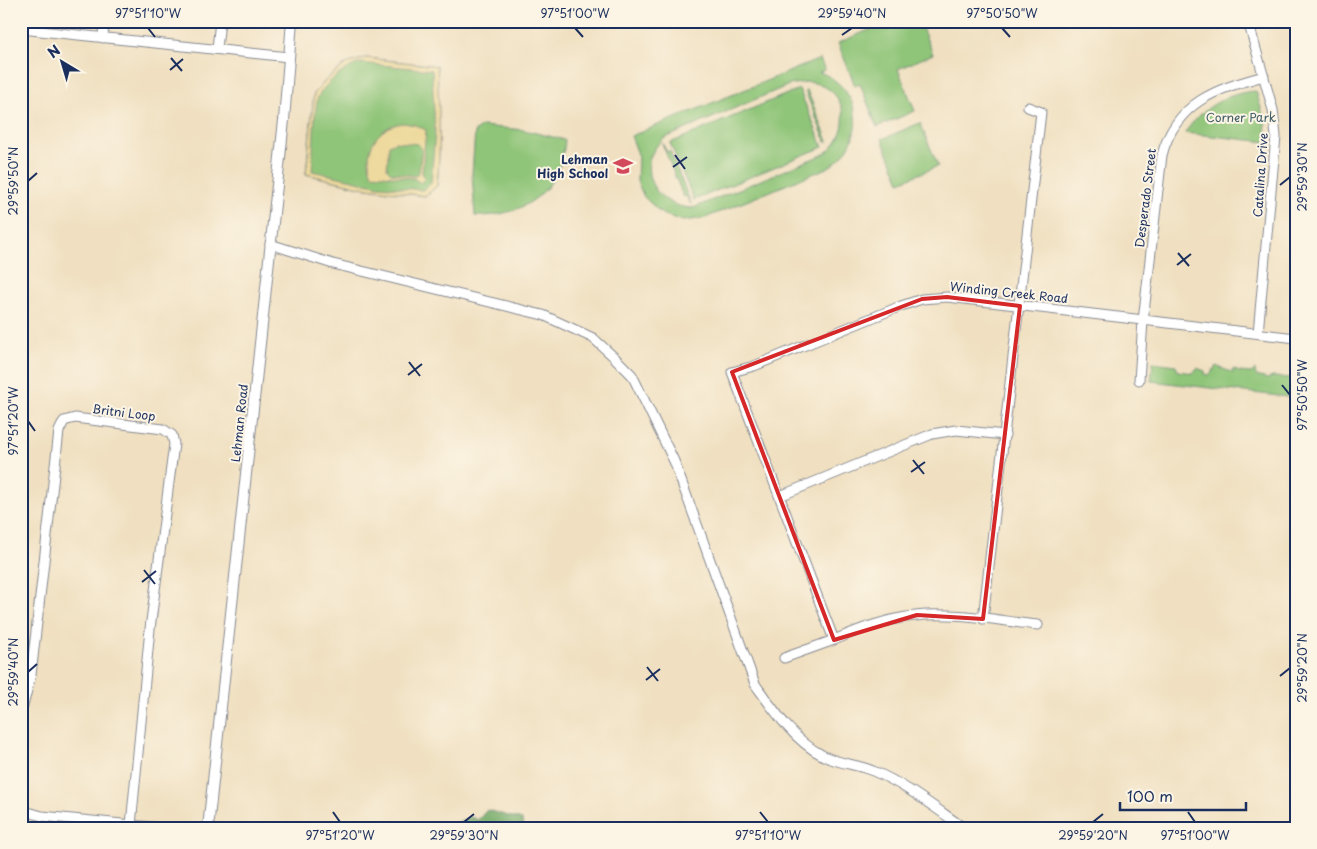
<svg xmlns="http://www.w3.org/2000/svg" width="1317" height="849" font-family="'Playpen Sans',sans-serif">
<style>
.green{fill:#8fc578;stroke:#557a6b;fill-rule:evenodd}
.forest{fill:#73aa68;stroke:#476c63}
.sand{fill:#eeda9e;stroke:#84847e;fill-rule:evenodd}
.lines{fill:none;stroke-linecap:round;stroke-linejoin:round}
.minor-casing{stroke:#868890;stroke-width:11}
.tertiary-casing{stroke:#868890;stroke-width:12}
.minor{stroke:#fff;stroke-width:9}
.tertiary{stroke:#fff;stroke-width:10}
.marked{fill:none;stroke:#d62828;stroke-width:4;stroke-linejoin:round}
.ticks{fill:none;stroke:#1b2f5e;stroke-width:2}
.labels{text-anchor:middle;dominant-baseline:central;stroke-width:4;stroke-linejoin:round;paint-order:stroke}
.park-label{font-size:12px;fill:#3e5c66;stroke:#fcf5e5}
.poi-label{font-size:12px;font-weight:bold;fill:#1b2f5e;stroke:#fcf5e5;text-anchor:end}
.street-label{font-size:12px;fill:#1b2f5e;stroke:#fcf5e5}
.neatline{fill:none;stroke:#1b2f5e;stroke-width:2}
.ticks-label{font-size:12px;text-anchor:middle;fill:#1b2f5e}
</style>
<rect width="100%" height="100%" fill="#fcf5e5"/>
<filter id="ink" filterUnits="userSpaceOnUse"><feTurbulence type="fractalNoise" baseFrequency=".02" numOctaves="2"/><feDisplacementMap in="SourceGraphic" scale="10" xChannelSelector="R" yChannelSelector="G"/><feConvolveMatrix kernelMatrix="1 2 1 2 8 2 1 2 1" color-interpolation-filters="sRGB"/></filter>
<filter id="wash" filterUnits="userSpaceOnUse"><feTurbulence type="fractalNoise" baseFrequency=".0096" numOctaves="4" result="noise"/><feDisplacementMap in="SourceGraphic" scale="20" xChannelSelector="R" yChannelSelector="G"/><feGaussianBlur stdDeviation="1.12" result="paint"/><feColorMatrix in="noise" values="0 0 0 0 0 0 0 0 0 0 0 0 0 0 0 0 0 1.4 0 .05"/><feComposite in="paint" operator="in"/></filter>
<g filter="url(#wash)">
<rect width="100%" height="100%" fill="#f0e0c1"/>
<!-- green -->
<path class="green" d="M890 21H919L933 54 898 69 915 111 877 127 860 84 855 86 838 43Z
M366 58 437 66C437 106 441 146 437 186L425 196 360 187 306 174 314 94 327 79 346 64Z
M820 59 825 70 819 72C864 88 868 145 827 168L705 218 683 221 662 214 644 197 637 181 638 154 631 136ZM807 82C848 85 855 132 824 154L693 208C654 208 631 164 665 138L789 85Z
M799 89 823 147 694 200 670 143Z
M807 90 828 141 826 142 805 91Z
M1256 91 1265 122 1267 142 1185 133C1200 109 1228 92 1256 91Z
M920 123 938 166 900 182 882 139Z
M482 126 524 130 565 140C561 191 524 217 475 216L472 174 475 131Z
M662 143 667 152 670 151 691 204 686 196H683Z
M1153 362 1176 365 1178 371 1193 373 1197 368 1205 371V374L1210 375 1216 366 1233 373V369L1239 372 1251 373 1255 370 1256 376 1268 379 1272 377 1294 378 1296 398 1151 381Z"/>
<!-- forest -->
<path class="forest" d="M487 810 522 820 523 828C514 828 508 825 500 826L501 828H429L439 825 452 827 460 821 471 817 478 820Z"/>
<!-- sand -->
<path class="sand" d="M366 58 437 66C439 106 441 146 437 186L425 196 360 187 306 174 314 94 327 79 346 64ZM360 63 432 70 435 133 431 183 423 190 379 186 312 171C313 156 314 108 318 97 324 84 346 67 360 63Z
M403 123 415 125 426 130 422 173 425 178 420 183 414 178 372 174C362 150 378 126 403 123ZM395 142 418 144 422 149 419 172 415 176 391 173 387 169 389 145Z"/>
</g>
<g filter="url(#ink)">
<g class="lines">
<defs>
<path id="minor" d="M1248 21 1273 110 1276 136 1258 333
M21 29 289 57
M103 38 104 21
M217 48 220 21
M270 244 333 264 543 315 593 338 614 357 632 375 674 461 755 684C773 709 794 741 822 755 838 764 857 764 873 771 905 784 935 808 964 828
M1139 380 1143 321 1162 155C1176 102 1216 89 1264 76
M780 496 932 434 956 430 1005 435
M983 619 1041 112 1028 107
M1038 625C1000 621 953 611 915 616 886 619 860 629 834 640L732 372 754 366 901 306 922 299 947 297 1296 338
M784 658 834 640
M21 713 31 675 59 431 64 421 75 418 163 429 172 435 174 444 150 629 131 825
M21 810 42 816 162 828"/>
<path id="tertiary" d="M208 828 284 120 292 21"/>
</defs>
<!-- minor casing -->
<use href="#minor" class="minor-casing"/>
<!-- tertiary casing -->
<use href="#tertiary" class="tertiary-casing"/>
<!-- minor -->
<use href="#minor" class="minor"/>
<!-- tertiary -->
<use href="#tertiary" class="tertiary"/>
</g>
</g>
<!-- marked area -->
<path class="marked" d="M947 297 1020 306 983 619 917 615 834 640 732 372 922 299Z"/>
<!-- ticks -->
<path class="ticks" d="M148 28 155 37M575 28 583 37M1002 28 1010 37M842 35 852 28M171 58 182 71M170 70 183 59M675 155 685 169M673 167 687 157M28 181 37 173M1280 185 1290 177M1178 253 1189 266M1177 265 1191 254M409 362 420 376M408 375 422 364M1282 385 1290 395M28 421 35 431M913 460 924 474M911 472 925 462M144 570 155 584M142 582 156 571M647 667 658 681M28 672 37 664M1280 676 1290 668M646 680 660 669M333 812 340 822M760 812 768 822M1188 812 1195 822M464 822 474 814M1093 822 1103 814"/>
<!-- icons -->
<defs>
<symbol id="school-bare" viewBox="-9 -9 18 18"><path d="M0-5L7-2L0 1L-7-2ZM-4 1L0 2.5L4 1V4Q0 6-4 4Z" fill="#d1495b" stroke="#fcf5e5" stroke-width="2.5" paint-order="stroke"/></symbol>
</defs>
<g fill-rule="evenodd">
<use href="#school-bare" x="609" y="152" width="28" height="28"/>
</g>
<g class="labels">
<!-- park labels -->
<g class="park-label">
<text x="1241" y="117">Corner Park</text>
</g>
<!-- poi labels -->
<g class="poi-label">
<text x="608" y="159">Lehman<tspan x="608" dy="14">High School</tspan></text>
</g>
<!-- street labels -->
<g class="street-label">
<text transform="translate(1260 175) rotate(-86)">Catalina Drive</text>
<text transform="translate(1145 198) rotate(-83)">Desperado Street</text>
<text transform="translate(1009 292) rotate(6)">Winding Creek Road</text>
<text transform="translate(124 412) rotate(7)">Britni Loop</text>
<text transform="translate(239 423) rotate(-84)">Lehman Road</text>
</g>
</g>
<!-- margin -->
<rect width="1317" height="849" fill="none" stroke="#fcf5e5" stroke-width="55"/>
<!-- north arrow -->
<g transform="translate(62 62) rotate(322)" stroke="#fcf5e5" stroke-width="4" paint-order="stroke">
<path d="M0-4L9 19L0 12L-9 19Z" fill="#1b2f5e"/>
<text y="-8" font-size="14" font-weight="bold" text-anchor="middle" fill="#1b2f5e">N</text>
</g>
<!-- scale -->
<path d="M1120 802v8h126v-8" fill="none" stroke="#1b2f5e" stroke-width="2.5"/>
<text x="1127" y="802" font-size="15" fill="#1b2f5e" stroke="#fcf5e5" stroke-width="4" paint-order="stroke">100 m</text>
<rect x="28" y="28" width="1262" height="794" class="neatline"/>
<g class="ticks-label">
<text x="148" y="18">97°51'10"W</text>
<text x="575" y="18">97°51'00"W</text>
<text x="852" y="18">29°59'40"N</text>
<text x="1002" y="18">97°50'50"W</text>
<text transform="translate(1303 177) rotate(-90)" y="4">29°59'30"N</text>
<text transform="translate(14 181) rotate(-90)" y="4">29°59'50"N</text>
<text transform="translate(1303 395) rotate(-90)" y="4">97°50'50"W</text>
<text transform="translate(14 421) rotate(-90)" y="4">97°51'20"W</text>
<text transform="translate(1303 668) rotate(-90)" y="4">29°59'20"N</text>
<text transform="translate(14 672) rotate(-90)" y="4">29°59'40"N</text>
<text x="340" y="840">97°51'20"W</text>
<text x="464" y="840">29°59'30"N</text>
<text x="768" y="840">97°51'10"W</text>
<text x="1093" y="840">29°59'20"N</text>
<text x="1195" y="840">97°51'00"W</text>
</g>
</svg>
